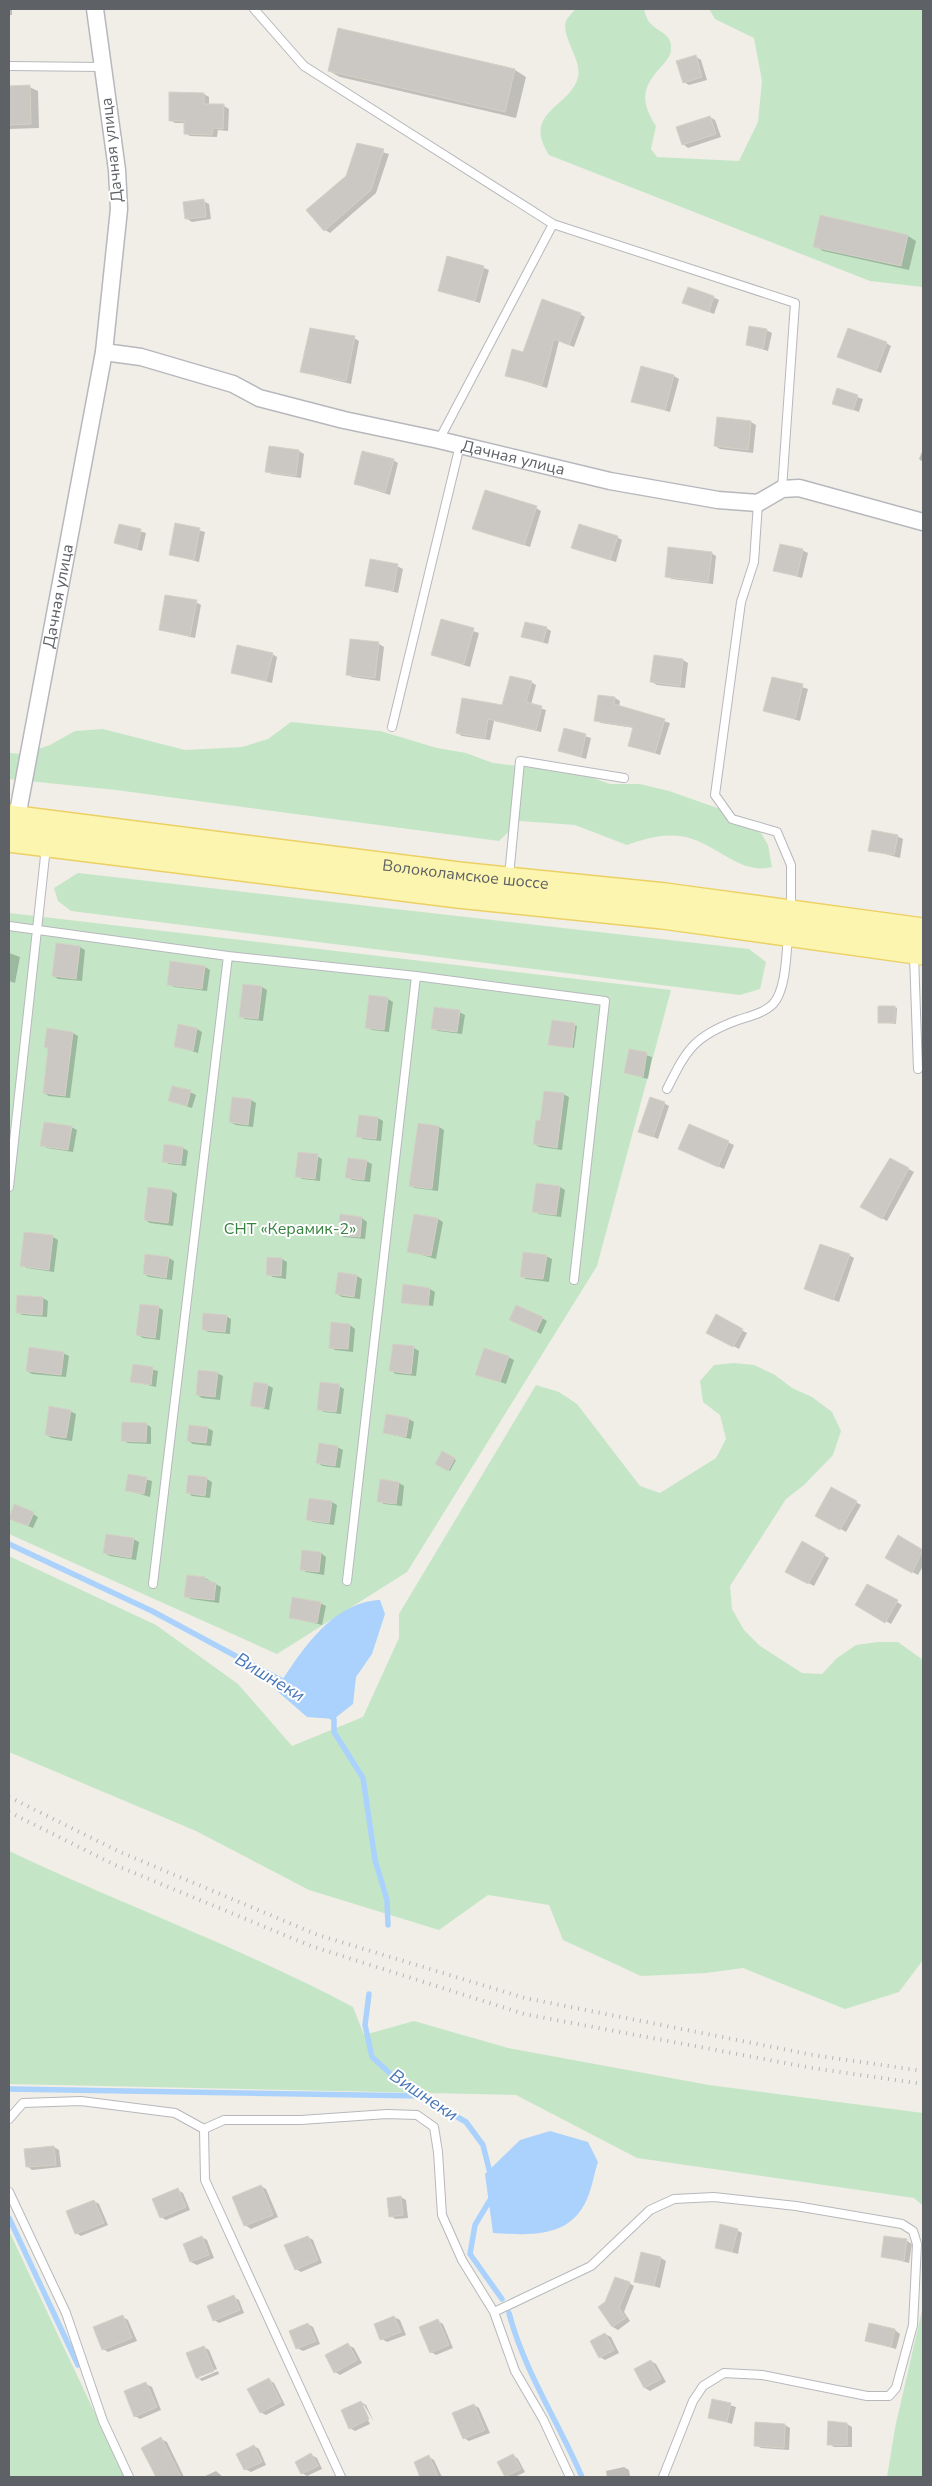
<svg xmlns="http://www.w3.org/2000/svg" width="932" height="2486" font-family="'Nunito Sans',sans-serif">
<style>
.green{fill:#c4e6c7}
.water{fill:#abd2fc}
.shadow{fill:#0003}
.lines{fill:none;stroke-linecap:round;stroke-linejoin:round}
.stream{stroke:#abd2fc;stroke-width:5.5}
.building{fill:#cbc8c4;stroke:#d4d1c5}
.lane-casing{stroke:#b7b8bd;stroke-width:10}
.street-casing{stroke:#b7b8bd;stroke-width:19}
.primary-casing{stroke:#ecd063;stroke-width:28}
.lane{stroke:#fff;stroke-width:8}
.street{stroke:#fff;stroke-width:16}
.primary{stroke:#fcf5af;stroke-width:25}
.rail{stroke:#b5b5b6;stroke-width:4;stroke-dasharray:1 6;stroke-linecap:butt}
.labels{text-anchor:middle;dominant-baseline:central;stroke-width:4;stroke-linejoin:round;paint-order:stroke}
.street-label{font-size:16px;fill:#5e6166;stroke:#fff}
.park-label{font-size:16px;fill:#398341;stroke:#fff}
.water-label{font-size:18px;font-style:italic;fill:#4a77b7;stroke:#fff}
</style>
<rect width="100%" height="100%" fill="#f0eee7"/>
<!-- green -->
<path class="green" d="M576 9H644C645 13 647 20 650 23 658 32 672 34 671 48 671 57 666 61 660 68 641 89 641 102 656 126L651 149 657 157 739 161 758 122 762 81 754 38 715 19 709 9H923V287L870 281 549 155C521 112 571 107 578 77 582 59 561 38 566 21 568 17 573 12 576 9Z
M291 722 380 731 437 748 466 753 493 763 582 774 610 784H640L669 791 754 821 768 845 772 867C738 876 713 839 679 836 660 834 645 839 627 845L575 825 520 821 499 841 116 790 9 779V753L23 754 50 745 75 731 103 729 185 750 242 747 268 739Z
M78 873 749 949 766 962 760 989 740 995 71 911 58 901 54 888Z
M9 913 671 990 597 1266 407 1572 277 1654 9 1534Z
M734 1363 754 1365 775 1375 792 1388 812 1397 832 1412 841 1431 833 1455 804 1485 786 1499 730 1586 732 1609 744 1630 760 1646 802 1673 822 1674 837 1658 856 1645 878 1642H898L923 1660V1960L899 1992 845 2009 743 1968 706 1973 641 1976 563 1940 549 1905 488 1895 439 1930 309 1890 196 1831 9 1752V1556L156 1625 238 1684 292 1746 363 1717 399 1638V1614L536 1385 559 1392 577 1404 640 1486 660 1493 716 1458 726 1439 720 1415 703 1402 700 1381 714 1365Z
M9 1851C123 1905 242 1948 353 2007L364 2035 414 2021 508 2048 709 2085 923 2113V2206L914 2198 637 2158 516 2095 9 2084Z
M9 2231 125 2477H9Z
M923 2306V2477H887L895 2428Z"/>
<!-- water -->
<path class="water" d="M380 1600 385 1614 372 1654 356 1677 353 1704 334 1719 307 1717 276 1690C300 1653 331 1602 380 1600Z
M550 2131 588 2142 598 2162C594 2174 592 2188 587 2199 570 2239 529 2235 493 2233L485 2174 520 2140Z"/>
<!-- shadow -->
<path class="shadow" d="M9 9H12V15H9Z
M339 30 515 70 526 77 516 118 340 77 329 71Z
M695 56 701 60 707 80 689 85 684 82Z
M9 87H29L38 91 39 128 9 129Z
M204 94 209 97V105L224 106 229 109 228 131 218 130 217 137 190 136 185 133V123H175L170 120Z
M710 117 715 120 721 137 688 148 683 144Z
M358 145 389 154 376 193 330 233 325 230Z
M203 201 209 204 211 219 192 222 187 219Z
M908 236 916 241 909 270 823 251 815 246Z
M484 268 489 270 480 303 440 291Z
M713 297 719 300 714 314 684 302Z
M580 314 585 317 574 347 559 341 547 388 506 375 524 353Z
M766 330 772 333 768 351 747 345Z
M354 338 359 341 351 384 302 372Z
M886 343 891 346 881 373 844 359Z
M674 376 679 379 670 412 633 401Z
M838 390 863 399 859 412 834 403Z
M718 418 751 422 756 425 753 453 720 449 715 446Z
M270 447 299 451 304 454 301 478 272 474 266 471Z
M923 449V462L919 459Z
M393 460 398 463 390 495 355 484Z
M536 508 541 511 530 547 474 528Z
M176 524 205 532 199 562 170 554Z
M120 525 146 533 142 551 115 543Z
M617 537 622 540 616 562 573 548Z
M802 550 808 553 802 578 775 570Z
M711 553 716 556 713 584 672 579 666 576Z
M397 566 403 569 398 593 366 585Z
M196 602 201 605 195 638 160 630Z
M442 621 479 633 470 667 432 655Z
M546 628 551 631 548 644 523 637Z
M351 640 379 644 384 647 380 681 352 677 347 674Z
M272 654 277 657 272 683 232 673Z
M683 660 688 663 685 688 657 685 652 682Z
M773 678 808 689 800 721 765 711Z
M531 682 536 685 531 705 546 710 541 732 494 721 490 740 462 736 457 733 503 707Z
M615 698 620 701 619 707 670 723 660 755 629 745 634 728 601 723 596 720Z
M565 730 591 738 586 759 560 751Z
M897 836 903 839 900 858 870 850Z
M57 944 80 947 85 950 82 981 58 979 53 976Z
M9 953 20 957 15 983 9 981Z
M205 967 210 970 207 991 174 987 168 984Z
M262 987 267 990 263 1021 245 1019 240 1016Z
M370 996 388 999 393 1002 389 1032 372 1030 366 1027Z
M895 1007 897 1008 896 1024 880 1022Z
M459 1012 465 1015 462 1034 438 1031 432 1028Z
M553 1021 577 1026 574 1048 552 1045Z
M197 1029 202 1032 198 1053 175 1046Z
M48 1030 73 1033 78 1036 70 1098 49 1096 44 1093 50 1049 45 1047Z
M630 1050 652 1057 648 1079 626 1073Z
M190 1092 196 1095 192 1108 169 1101Z
M563 1094 569 1097 562 1150 540 1147 534 1144 541 1122Z
M233 1098 251 1100 256 1103 253 1127 236 1125 230 1122Z
M664 1103 669 1106 658 1139 640 1131Z
M378 1118 383 1121 381 1141 363 1139 358 1136Z
M690 1125 734 1145 724 1169 684 1151Z
M71 1127 77 1130 73 1152 47 1148 42 1145Z
M439 1127 444 1130 438 1191 415 1188 410 1186Z
M165 1146 183 1148 188 1151 186 1166 169 1164 163 1161Z
M317 1156 322 1159 320 1181 302 1179 297 1176Z
M890 1159 914 1172 887 1221 862 1207Z
M366 1161 372 1164 370 1182 352 1180 347 1177Z
M560 1187 565 1190 561 1217 539 1214 534 1211Z
M149 1188 172 1191 177 1194 173 1226 150 1223 145 1220Z
M362 1218 367 1222 365 1239 344 1237 339 1234Z
M438 1219 443 1222 436 1259 408 1251Z
M53 1237 58 1240 54 1272 27 1268 21 1265Z
M147 1255 169 1258 174 1261 172 1280 149 1277 144 1274Z
M849 1255 854 1258 839 1302 805 1289Z
M546 1256 552 1259 549 1282 526 1279 521 1276Z
M282 1259 287 1262 286 1279 273 1277 267 1274Z
M357 1276 362 1279 360 1299 342 1297 337 1294Z
M430 1289 435 1292 433 1306 406 1302V1304L402 1302Z
M18 1296 43 1298 48 1301 47 1317 22 1315 17 1312Z
M158 1307 163 1310 160 1340 143 1338 138 1335Z
M226 1316 231 1319 230 1334 208 1332 203 1329Z
M716 1316 747 1333 739 1349 708 1332Z
M542 1318 547 1321 541 1334 516 1322Z
M350 1325 355 1329 353 1352 335 1350 330 1347Z
M394 1345 414 1348 419 1351 416 1376 396 1374 391 1371Z
M63 1353 69 1356 66 1377 32 1374 27 1371Z
M508 1357 514 1360 506 1384 477 1374Z
M134 1365 158 1371 156 1387 131 1381Z
M217 1373 223 1376 220 1400 202 1398 197 1395Z
M267 1385 273 1388 269 1410 251 1405Z
M339 1386 344 1389 341 1414 324 1412 318 1409Z
M70 1411 76 1414 72 1441 52 1438 46 1435Z
M409 1419 414 1422 411 1439 384 1433Z
M146 1424 151 1427V1444L128 1443 122 1440Z
M208 1428 213 1431 211 1446 193 1444 188 1441Z
M337 1447 343 1450 340 1468 323 1466 317 1463Z
M443 1453 456 1460 450 1471 437 1463Z
M129 1475 152 1481 150 1497 126 1490Z
M207 1479 212 1482 210 1498 192 1496 187 1492Z
M399 1483 404 1486 402 1506 384 1504 378 1501Z
M832 1489 861 1505 846 1532 817 1515Z
M332 1502 337 1505 334 1525 313 1522 307 1519Z
M33 1514 38 1517 33 1528 15 1521Z
M898 1537 923 1551V1566L918 1575 886 1558Z
M133 1539 139 1542 136 1560 110 1556 104 1553Z
M803 1543 829 1558 814 1586 787 1571Z
M303 1551 321 1553 326 1557 324 1575 306 1572 301 1569Z
M205 1578 221 1587 219 1603 191 1599 185 1596Z
M868 1585 902 1605 891 1624 857 1605Z
M320 1603 326 1606 322 1625 290 1617Z
M54 2147 59 2150 61 2167 32 2170 27 2166Z
M261 2186 266 2189 278 2217 251 2229 245 2225 234 2197Z
M178 2190 183 2193 190 2210 166 2220 161 2217Z
M401 2197 406 2200 408 2218 396 2219 390 2216Z
M94 2201 99 2204 108 2225 81 2236 76 2233Z
M737 2230 742 2233 738 2254 716 2248Z
M202 2237 207 2240 214 2258 197 2265 191 2262 185 2244Z
M308 2237 313 2240 322 2263 301 2272 296 2269Z
M907 2241 912 2244 909 2263 882 2256Z
M661 2258 666 2261 660 2288 636 2281Z
M629 2283 634 2286 624 2312 630 2321 618 2330 613 2327 600 2308Z
M234 2297 239 2300 244 2313 219 2323 214 2320Z
M123 2317 128 2320 137 2341 108 2352 103 2349Z
M394 2317 400 2320 406 2335 387 2342 382 2339Z
M438 2321 443 2324 453 2348 436 2355 431 2352Z
M308 2324 313 2327 320 2344 303 2351 297 2348Z
M895 2330 900 2334 896 2349 867 2341Z
M605 2334 611 2337 619 2353 605 2360 600 2357Z
M348 2345 354 2348 362 2363 340 2375 335 2372Z
M204 2347 209 2350 217 2369 199 2376V2379L197 2378Z
M651 2361 656 2364 666 2382 650 2391 645 2388Z
M218 2371 219 2374 202 2381 199 2379Z
M269 2380 274 2383 285 2405 266 2415 260 2412Z
M146 2384 152 2387 161 2410 140 2419 135 2416Z
M713 2400 736 2407 732 2424 710 2417Z
M361 2402 366 2405 374 2422 364 2405H361L370 2424 355 2431 350 2428Z
M474 2405 479 2408 490 2433 469 2441 464 2438Z
M847 2424 852 2427V2447H834L829 2444Z
M785 2425 790 2428 789 2450 761 2448 755 2445Z
M161 2439 167 2442 184 2477H156L142 2448Z
M254 2446 259 2449 266 2465 251 2472 245 2469Z
M311 2455 317 2458 322 2469 307 2476 302 2473Z
M513 2455 518 2459 525 2472 515 2477H507L506 2476Z
M429 2457 434 2460 442 2477H422L416 2462Z
M624 2467 629 2470 630 2477H607L606 2471Z
M216 2471 223 2477H203Z"/>
<g class="lines">
<!-- stream -->
<path class="stream" d="M9 1544 152 1611 288 1684
M328 1714 334 1719V1732L363 1778 375 1860 387 1900 388 1925
M369 1994 365 2025 372 2057 404 2086 466 2122 483 2145 491 2177
M9 2089 422 2096
M490 2200 475 2225 470 2254 502 2299
M9 2218 78 2365
M509 2313C524 2371 559 2423 582 2477"/>
</g>
<!-- building -->
<path class="building" d="M338 28 515 69 505 112 328 71Z
M696 55 702 77 683 83 676 61Z
M30 85 31 124 9 125V86Z
M169 92 204 93V104H224L223 129 213 128 212 135 184 134V121H169Z
M710 116 716 134 682 145 676 127Z
M357 143 384 149 371 190 324 231 306 210 346 176Z
M204 199 206 217 185 219 183 202Z
M820 215 908 235 901 266 813 247Z
M447 256 484 266 475 301 438 291Z
M688 287 714 296 709 312 682 303Z
M542 299 581 313 569 345 554 339 542 385 505 376 512 349 523 352Z
M749 326 767 329 763 349 746 345Z
M310 328 355 336 346 381 300 372Z
M848 328 887 342 876 371 837 357Z
M641 366 674 375 665 410 631 402Z
M837 388 858 395 853 410 832 404Z
M717 417 751 421 748 450 714 446Z
M269 446 299 450 296 476 265 472Z
M362 451 394 459 385 492 354 484Z
M485 490 537 506 524 545 472 529Z
M175 523 200 528 194 560 169 555Z
M119 524 141 529 137 549 114 543Z
M579 524 618 536 610 560 571 548Z
M780 544 803 549 797 576 773 571Z
M668 547 712 552 708 582 665 577Z
M370 559 398 564 393 591 365 586Z
M165 595 197 600 190 636 159 630Z
M441 619 474 628 464 664 431 655Z
M525 622 547 627 543 642 521 637Z
M350 639 379 642 375 678 346 675Z
M237 645 273 653 266 681 231 673Z
M654 655 683 659 680 686 650 682Z
M510 676 532 681 526 702 542 706 536 730 488 719 485 738 456 733 462 698 502 705Z
M772 677 803 684 795 719 763 711Z
M598 695 615 697 614 704 665 719 655 753 628 746 633 727 594 721Z
M564 728 586 734 581 757 558 751Z
M872 830 898 835 894 855 868 851Z
M56 943 80 946 76 979 52 976Z
M170 961 205 966 202 989 167 985Z
M243 984 262 986 258 1019 239 1017Z
M369 995 388 997 384 1030 365 1028Z
M878 1006H895V1023H878Z
M434 1007 460 1010 457 1032 431 1029Z
M552 1020 575 1023 572 1048 548 1045Z
M178 1024 197 1028 193 1051 174 1047Z
M47 1028 73 1032 65 1096 43 1093 48 1048 44 1047Z
M629 1049 647 1052 643 1077 624 1073Z
M172 1086 191 1090 187 1106 168 1101Z
M544 1091 564 1093 557 1148 533 1144 536 1120 540 1121Z
M232 1097 251 1099 248 1125 229 1122Z
M650 1097 665 1102 653 1137 638 1132Z
M359 1115 378 1117 376 1139 356 1137Z
M44 1122 72 1126 68 1150 40 1146Z
M418 1123 439 1126 432 1189 409 1186Z
M689 1124 729 1141 718 1167 678 1149Z
M164 1144 183 1147 181 1164 162 1162Z
M298 1152 318 1154 315 1179 295 1177Z
M348 1158 367 1160 364 1180 345 1178Z
M890 1158 909 1168 882 1219 860 1207Z
M536 1183 560 1186 556 1215 532 1212Z
M148 1187 172 1190 168 1223 144 1220Z
M340 1214 362 1217 360 1237 338 1235Z
M414 1214 438 1218 431 1256 407 1252Z
M24 1232 53 1235 49 1270 20 1266Z
M820 1244 850 1254 833 1300 804 1289Z
M523 1252 547 1255 543 1279 520 1277Z
M145 1254 169 1257 166 1278 143 1274Z
M267 1257 282 1258 281 1276 266 1275Z
M338 1272 357 1275 354 1297 335 1294Z
M403 1284 430 1288 428 1306 401 1303Z
M17 1295 43 1297 42 1315 16 1313Z
M140 1304 159 1306 155 1338 136 1335Z
M516 1305 543 1317 536 1332 509 1320Z
M203 1313 227 1315 225 1332 202 1330Z
M716 1314 743 1329 733 1347 706 1333Z
M331 1322 350 1324 348 1349 329 1348Z
M393 1344 414 1346 411 1374 389 1371Z
M29 1347 64 1352 61 1375 26 1371Z
M484 1348 509 1356 500 1382 475 1375Z
M133 1364 153 1367 151 1385 130 1382Z
M198 1370 218 1372 215 1397 196 1395Z
M254 1382 268 1384 264 1408 250 1406Z
M320 1382 340 1384 336 1412 317 1410Z
M49 1406 71 1410 66 1438 45 1435Z
M386 1414 409 1418 406 1437 383 1433Z
M122 1422 147 1423 146 1442 121 1441Z
M189 1425 208 1427 206 1443 187 1441Z
M319 1443 338 1446 335 1466 316 1463Z
M442 1451 455 1458 448 1471 435 1464Z
M128 1474 147 1477 144 1494 125 1491Z
M188 1475 207 1477 205 1496 186 1493Z
M380 1479 399 1482 396 1504 377 1502Z
M831 1487 857 1501 840 1530 815 1516Z
M309 1498 332 1501 329 1523 306 1520Z
M14 1504 34 1512 28 1526 9 1519Z
M106 1534 134 1538 131 1558 103 1553Z
M898 1535 923 1550 912 1573 885 1558Z
M802 1541 825 1554 808 1584 785 1572Z
M302 1550 321 1552 319 1572 300 1570Z
M187 1575 205 1577V1580L216 1583 214 1600 184 1597Z
M867 1584 898 1600 885 1623 855 1605Z
M292 1597 321 1602 317 1623 289 1618Z
M54 2146 56 2165 26 2167 24 2149Z
M261 2185 273 2215 244 2226 232 2197Z
M178 2188 186 2207 160 2218 152 2199Z
M401 2196 403 2215 389 2217 387 2198Z
M94 2200 104 2223 75 2234 66 2211Z
M720 2224 738 2229 732 2252 715 2248Z
M202 2236 209 2255 190 2262 183 2244Z
M308 2236 318 2260 295 2270 284 2245Z
M884 2236 907 2239 904 2261 881 2257Z
M641 2252 661 2257 654 2286 634 2282Z
M615 2277 630 2282 619 2308 626 2318 612 2327 598 2307 605 2302Z
M234 2295 240 2310 213 2321 207 2306Z
M123 2315 132 2338 102 2350 93 2327Z
M394 2316 401 2332 380 2340 374 2324Z
M438 2319 449 2345 430 2353 419 2327Z
M308 2323 316 2341 296 2349 289 2331Z
M869 2323 895 2329 891 2347 865 2341Z
M605 2333 614 2350 599 2358 590 2341Z
M348 2343 357 2360 334 2373 325 2355Z
M204 2346 214 2371 196 2378 186 2353Z
M651 2360 661 2379 644 2388 634 2369Z
M269 2378 281 2402 260 2413 247 2389Z
M146 2382 157 2407 134 2417 124 2391Z
M712 2399 731 2403 727 2422 708 2418Z
M361 2401 369 2419 349 2429 341 2410Z
M474 2404 485 2430 463 2439 452 2413Z
M828 2421 847 2423V2445H827Z
M755 2422 785 2424 784 2448 754 2446Z
M161 2437 181 2477H156L141 2448Z
M254 2445 262 2462 244 2470 236 2454Z
M311 2453 318 2466 301 2474 295 2462Z
M513 2454 521 2469 505 2477 497 2462Z
M429 2455 438 2477H420L414 2462Z"/>
<g class="lines">
<defs>
<path id="lane" d="M254 9 304 66 553 224 795 303 782 489
M9 66 103 67
M439 440 553 224
M758 503 754 562 741 602 715 795 732 819 777 832 791 865V910
M392 727 460 445
M509 876 520 761 624 778
M9 926 228 956 416 976 605 1001 574 1280
M914 955 918 1069
M667 1089C687 1049 694 1036 738 1020 750 1016 764 1013 773 1004 786 990 786 956 788 937
M9 1187 46 847
M347 1581 416 976
M153 1584 228 956
M9 2119 23 2103 81 2101 175 2113 204 2129
M9 2192 66 2313 103 2421 129 2477
M494 2312 591 2266 650 2210 674 2199 714 2197 796 2206 902 2224 913 2231 917 2244 913 2325 896 2388 889 2396H867L762 2375 724 2373 703 2386 693 2401 663 2477
M341 2477 205 2180 204 2129 224 2120H301L387 2114 417 2115 434 2127 438 2152 442 2215 462 2260 494 2312 515 2371 543 2419 570 2477"/>
<g id="street">
<path id="s1" d="M104 352 141 357 233 384 259 398 344 420 439 440 610 481 718 500 758 503 782 489 799 488 923 522"/>
<path id="s2" d="M15 828 104 352 119 209 117 170 95 9"/>
</g>
<g id="primary">
<path id="s3" d="M9 818 459 875 665 896 923 931"/>
<path d="M9 839 458 895 663 916 923 952"/>
</g>
</defs>
<!-- lane casing -->
<use href="#lane" class="lane-casing"/>
<!-- street casing -->
<use href="#street" class="street-casing"/>
<!-- primary casing -->
<use href="#primary" class="primary-casing"/>
<!-- lane -->
<use href="#lane" class="lane"/>
<!-- street -->
<use href="#street" class="street"/>
<!-- primary -->
<use href="#primary" class="primary"/>
<!-- rail -->
<path class="rail" d="M9 1797 120 1852 318 1935 525 1998 813 2055 923 2071
M9 1812 115 1865 311 1946 524 2014 812 2068 923 2084"/>
</g>
<g class="labels">
<!-- street labels -->
<g class="street-label">
<text transform="translate(112 150) rotate(-96)">Дачная улица</text>
<text stroke="none"><textPath href="#s1" startOffset="424">Дачная улица</textPath></text>
<text stroke="none"><textPath href="#s2" startOffset="236">Дачная улица</textPath></text>
<text stroke="none"><textPath href="#s3" startOffset="460">Волоколамское шоссе</textPath></text>
</g>
<!-- park labels -->
<g class="park-label">
<text x="290" y="1229">СНТ «Керамик-2»</text>
</g>
<!-- water labels -->
<g class="water-label">
<text transform="translate(270 1677) rotate(31)">Вишнеки</text>
<text transform="translate(424 2095) rotate(34)">Вишнеки</text>
</g>
</g>
<!-- border -->
<rect width="932" height="2486" fill="none" stroke="#5e6166" stroke-width="20"/>
</svg>
